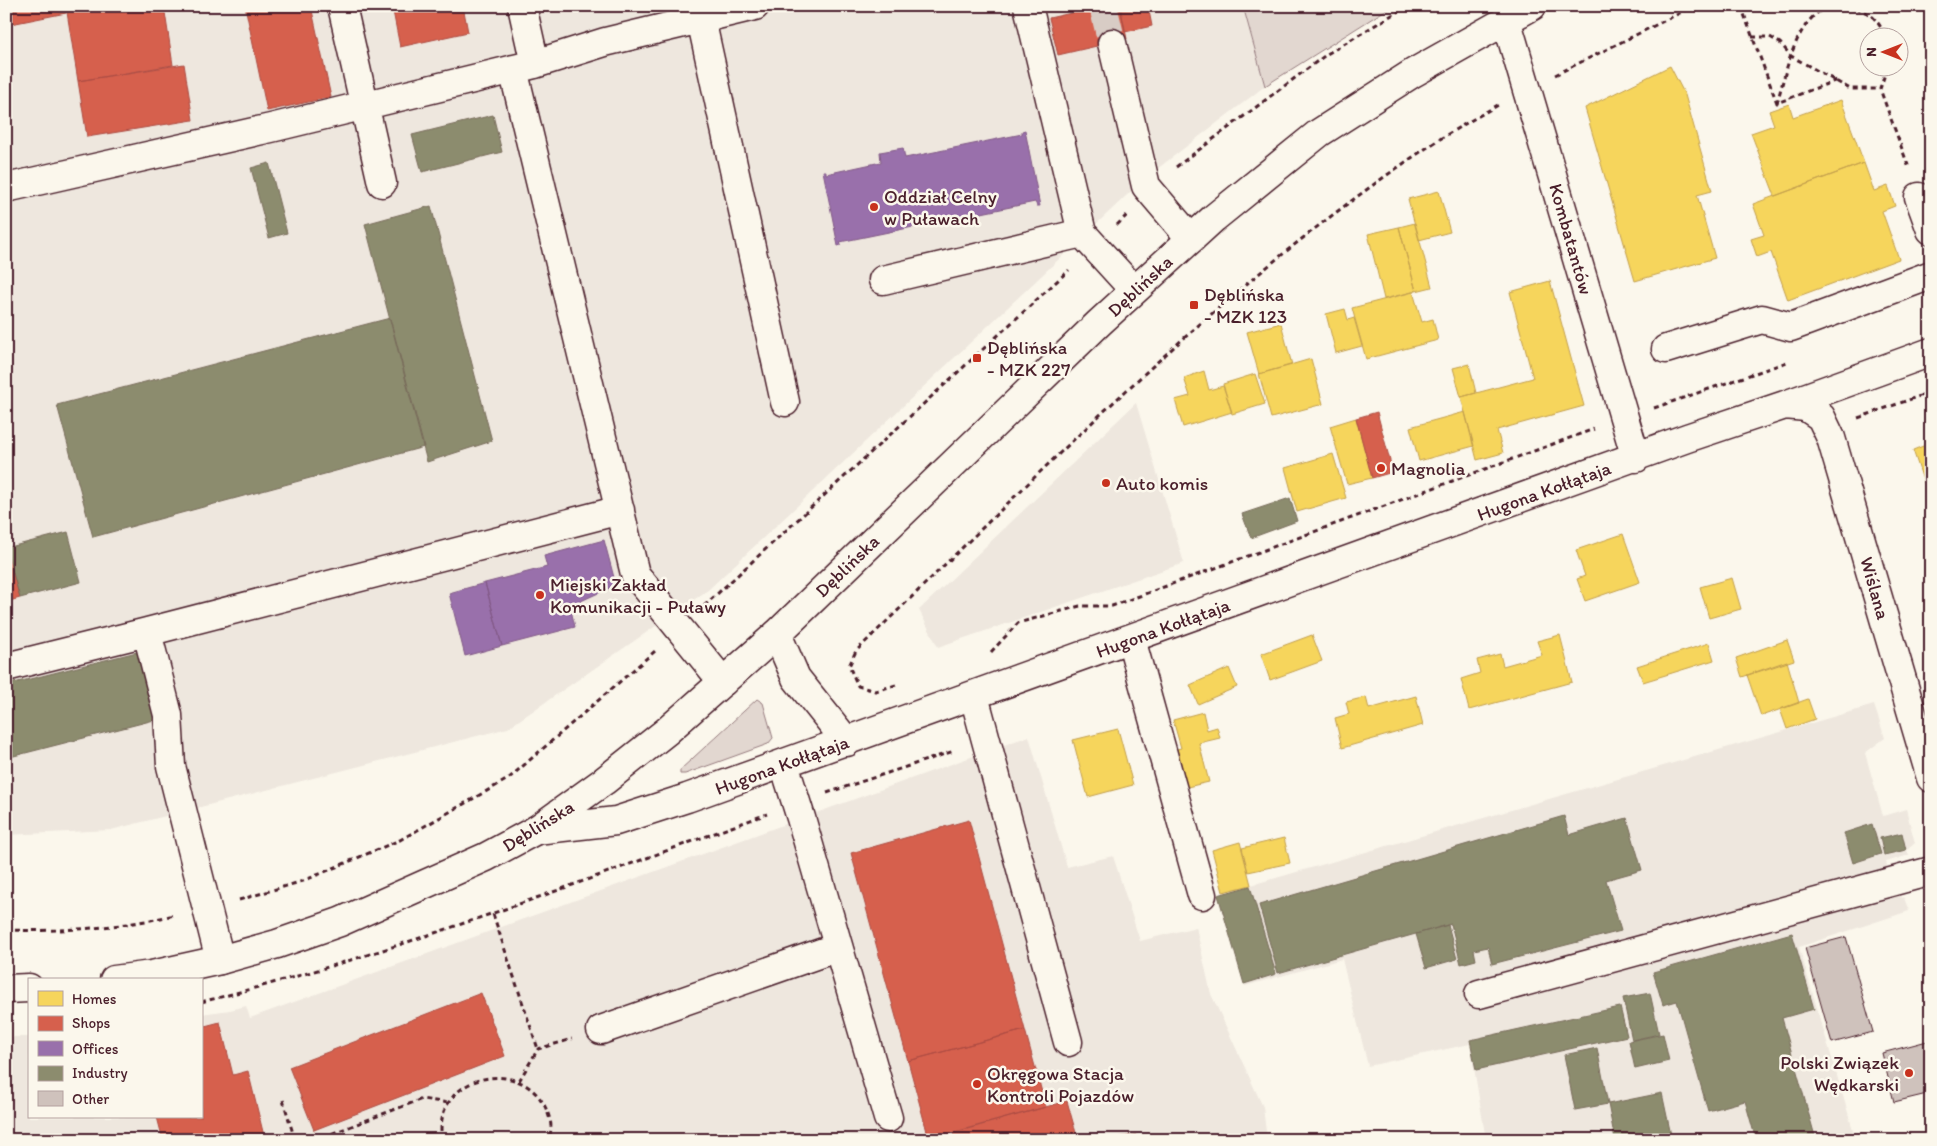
<svg xmlns="http://www.w3.org/2000/svg" width="1937" height="1146" font-family="Itim,sans-serif">
<style>
.built{fill:#eee7de}
.green{fill:#e2d7d0;stroke:#967b7e}
.homes{fill:#f6d55c;stroke:#c29e4d}
.shops{fill:#d6604d;stroke:#ac4c43}
.offices{fill:#9970ab;stroke:#815885}
.industry{fill:#8c8c6e;stroke:#786b5a}
.building{fill:#cfc2bc;stroke:#4a1f2b}
.lines{fill:none;stroke-linecap:round;stroke-linejoin:round}
.minor-tunnel{stroke:#d8ccc5;stroke-width:28;stroke-dasharray:28 14;stroke-linecap:butt}
.minor-casing{stroke:#4a1f2b;stroke-width:31}
.major-casing{stroke:#4a1f2b;stroke-width:31}
.path{stroke:#4a1f2b;stroke-width:3;stroke-dasharray:5 4;stroke-linecap:butt}
.minor{stroke:#fbf7ec;stroke-width:28}
.major{stroke:#fbf7ec;stroke-width:28}
.poi-dot{fill:#c8321e;stroke:#fbf7ec;stroke-width:2}
.labels{text-anchor:middle;dominant-baseline:central;stroke-width:5;stroke-linejoin:round;paint-order:stroke}
.poi-label{font-size:19px;fill:#4a1f2b;stroke:#fbf7ec;text-anchor:start}
.street-label{font-size:19px;fill:#4a1f2b;stroke:#fbf7ec}
</style>
<rect width="100%" height="100%" fill="#fbf7ec"/>
<filter id="ink" filterUnits="userSpaceOnUse"><feTurbulence type="fractalNoise" baseFrequency=".02" numOctaves="2"/><feDisplacementMap in="SourceGraphic" scale="10" xChannelSelector="R" yChannelSelector="G"/><feConvolveMatrix kernelMatrix="1 2 1 2 8 2 1 2 1" color-interpolation-filters="sRGB"/></filter>
<g filter="url(#ink)">
<!-- built -->
<path class="built" d="M6 6H1243L1265 86 1144 179 708 590 508 728 111 830 6 835Z
M1136 403 1184 563 938 647 919 610Z
M1874 705 1885 738 1865 753 1883 816 1906 809 1915 843 1907 850 1909 855 1886 862 1896 895 1904 898 1909 911 1799 947 1856 1140H1486L1470 1044 1368 1066 1342 959 1245 986 1217 895Z
M1029 736 1067 867 1113 856 1140 941 1196 927 1211 994 1263 1107 1267 1140H6V1037H29V1117H201V1014L230 1010 246 1006 250 1018Z"/>
<!-- green -->
<path class="green" d="M1243 6H1392L1265 86Z
M757 699 763 703 773 738 768 744 685 774H680V770Z"/>
<!-- homes -->
<path class="homes" d="M1670 66 1685 95 1712 191 1697 195 1715 258 1635 281 1585 108Z
M1841 100 1864 163 1775 196 1751 133 1774 125 1769 111 1789 104 1793 117Z
M1864 163 1874 191 1888 186 1895 206 1882 211 1899 259 1788 300 1771 252 1757 257 1751 239 1764 235 1753 204Z
M1439 191 1450 232 1419 240 1408 199Z
M1415 223 1432 287 1416 291 1399 227Z
M1399 227 1416 291 1384 299 1368 234Z
M1550 281 1584 406 1497 430 1503 453 1477 460 1461 397 1533 378 1510 292Z
M1413 292 1422 322 1433 319 1438 340 1366 359 1352 308Z
M1345 309 1348 320 1354 318 1362 346 1336 353 1326 314Z
M1281 323 1292 365 1259 374 1247 332Z
M1311 359 1323 404 1271 418 1259 374Z
M1469 364 1476 393 1461 397 1453 368Z
M1204 371 1209 390 1223 386 1232 412 1183 427 1175 400 1190 396 1184 378Z
M1255 374 1265 404 1232 414 1223 384Z
M1465 412 1474 446 1419 461 1410 427Z
M1356 418 1372 478 1347 484 1330 426Z
M1931 443V494L1928 495 1913 450Z
M1333 454 1346 498 1297 512 1285 468Z
M1623 534 1640 582 1585 601 1577 579 1585 576 1576 550Z
M1732 578 1741 609 1709 618 1700 587Z
M1312 635 1322 661 1270 680 1261 654Z
M1560 635 1572 682 1469 710 1461 679 1480 673 1477 660 1500 654 1503 666 1542 655 1537 641Z
M1787 640 1794 660 1742 677 1736 658Z
M1709 643 1714 660 1643 682 1637 666Z
M1787 661 1799 703 1761 716 1747 675Z
M1229 668 1237 687 1198 704 1190 685Z
M1416 696 1423 725 1342 748 1335 718 1349 714 1346 702 1366 697 1369 709Z
M1808 699 1815 719 1787 729 1780 709Z
M1203 712 1207 730 1217 727 1220 738 1199 743 1209 782 1187 787 1177 749 1181 748 1173 720Z
M1118 729 1133 785 1088 797 1073 740Z
M1284 838 1290 863 1248 872 1242 848Z
M1240 842 1251 885 1223 892 1212 850Z"/>
<!-- shops -->
<path class="shops" d="M6 6H64L66 13 6 25Z
M66 6H164L173 65 78 81Z
M245 6H311L331 97 267 111Z
M392 6H463L468 32 400 47Z
M1103 6H1120L1127 39 1058 55 1049 18Z
M1120 6H1148L1152 26 1125 32Z
M184 64 193 120 87 137 78 81Z
M1377 412 1393 472 1372 478 1356 418Z
M6 547 20 598 6 602Z
M969 820 1025 1030 908 1061 851 853Z
M481 993 505 1056 314 1130 289 1067Z
M220 1022 233 1075 248 1071 265 1140H163L157 1117H201V1027Z
M1025 1030 1046 1107 929 1139 908 1061Z
M1067 1101 1078 1140H955L953 1133Z
M1136 1135 1137 1140H1102Z"/>
<!-- offices -->
<path class="offices" d="M1025 130 1040 206H1037L1035 202 840 242 841 245 838 246 823 171H826V174L881 162 880 152 903 148 905 158 1022 134V131Z
M604 540 616 585 570 606 575 627 502 646 485 583 547 567 544 556Z
M485 583 502 646 465 656 449 593Z"/>
<!-- industry -->
<path class="industry" d="M493 115 502 152 422 172 412 135Z
M269 163 287 233 269 238 251 168Z
M431 206 492 441 427 462 365 224Z
M390 318 424 447 93 537 57 405Z
M1290 498 1297 521 1251 538 1242 514Z
M68 532 81 582 20 598 6 548Z
M141 651 158 719 6 758V685Z
M1564 816 1569 835 1627 818 1642 870 1606 880 1621 931 1492 964 1488 947 1474 950 1476 960 1461 964 1451 924 1278 973 1259 905Z
M1872 824 1881 854 1853 863 1844 833Z
M1902 833 1906 850 1884 855 1880 838Z
M1250 886 1276 974 1244 984 1218 895Z
M1448 925 1457 959 1426 968 1416 934Z
M1792 933 1814 1009 1782 1018 1816 1140H1756L1745 1101 1708 1111 1677 1001 1663 1005 1653 972Z
M1650 993 1659 1034 1632 1040 1623 998Z
M1620 1007 1627 1036 1476 1070 1470 1040Z
M1663 1034 1669 1061 1635 1069 1629 1041Z
M1597 1048 1608 1104 1575 1110 1564 1055Z
M1662 1093 1672 1140H1615L1608 1104Z"/>
<!-- building -->
<path class="building" d="M1846 937 1873 1032 1832 1043 1805 948Z
M1931 1040V1093L1894 1102 1882 1053Z"/>
<g class="lines">
<!-- minor-tunnel -->
<path class="minor-tunnel" d="M1103 6 1112 43"/>
<defs>
<path id="minor" d="M342 6 382 183
M522 6 535 64
M1028 6 1082 233 1134 290
M701 19 785 402
M1506 19 1636 458
M1112 43 1146 186 1191 239
M513 69 635 574 723 682
M6 188 271 128 535 64 605 42 755 6
M1919 197 1931 230
M883 280 1082 233
M1666 349 1762 319 1791 327 1931 275
M1785 405 1931 352
M777 634 796 678 847 742
M1131 639 1202 895
M6 667 147 632
M974 696 1068 1042
M784 764 801 818 888 1118
M536 830 616 821 687 798 1687 438 1785 405 1806 407 1821 417 1831 438 1931 778
M220 960 171 766 168 715 147 632 620 510
M1479 994 1931 871
M601 1030 838 947"/>
<path id="major" d="M114 980 152 975 220 960 277 944 340 922 486 857 536 830 604 781 667 731 777 634 1099 323 1214 218 1319 133 1413 73 1532 6
M6 989 29 988"/>
</defs>
<!-- minor casing -->
<use href="#minor" class="minor-casing"/>
<!-- major casing -->
<use href="#major" class="major-casing"/>
<!-- path -->
<path class="path" d="M1741 6 1777 103 1837 80
M1847 6C1871 12 1875 16 1887 38
M1752 37H1770L1780 43 1791 56 1850 89H1880
M1887 68 1880 89 1909 168
M1555 75 1694 6
M1777 103C1785 75 1794 28 1820 11 1825 8 1834 8 1839 6
M1176 167 1327 54 1407 6
M1117 225 1127 215
M1654 408 1790 361
M1858 418 1931 392
M704 606 1069 270
M991 652 1018 623 1080 606H1112L1594 429
M896 685 875 691 858 686 849 666 856 651C1041 473 1224 280 1440 139 1459 127 1479 116 1498 105
M827 793 954 751
M239 900 303 881 400 840 508 779 655 651
M493 914 538 1049
M6 930C62 932 120 928 174 915
M201 1002C394 954 580 882 767 814
M519 1081 538 1049 572 1039
M283 1100 295 1140
M315 1140 422 1099 448 1103
M442 1140C430 1073 532 1050 550 1120 552 1126 550 1134 550 1140"/>
<!-- minor -->
<use href="#minor" class="minor"/>
<!-- major -->
<use href="#major" class="major"/>
</g>
</g>
<!-- markers -->
<g class="poi-dot">
<circle cx="874" cy="207" r="5"/>
<rect x="1189" y="300" width="10" height="10" rx="2.5"/>
<rect x="972" y="353" width="10" height="10" rx="2.5"/>
<circle cx="1381" cy="468" r="5"/>
<circle cx="1106" cy="483" r="5"/>
<circle cx="540" cy="595" r="5"/>
<circle cx="1909" cy="1073" r="5"/>
<circle cx="977" cy="1084" r="5"/>
</g>
<g class="labels">
<!-- poi labels -->
<g class="poi-label">
<text x="884" y="196">Oddział Celny<tspan x="884" dy="22">w Puławach</tspan></text>
<text x="1204" y="294">Dęblińska<tspan x="1204" dy="22">- MZK 123</tspan></text>
<text x="987" y="347">Dęblińska<tspan x="987" dy="22">- MZK 227</tspan></text>
<text x="1391" y="468">Magnolia</text>
<text x="1116" y="483">Auto komis</text>
<text x="550" y="584">Miejski Zakład<tspan x="550" dy="22">Komunikacji - Puławy</tspan></text>
<text x="1899" y="1062" text-anchor="end">Polski Związek<tspan x="1899" dy="22">Wędkarski</tspan></text>
<text x="987" y="1073">Okręgowa Stacja<tspan x="987" dy="22">Kontroli Pojazdów</tspan></text>
</g>
<!-- street labels -->
<g class="street-label">
<text transform="translate(1571 239) rotate(74)">Kombatantów</text>
<text transform="translate(1140 286) rotate(-43)">Dęblińska</text>
<text transform="translate(1544 491) rotate(-20)">Hugona Kołłątaja</text>
<text transform="translate(847 566) rotate(-44)">Dęblińska</text>
<text transform="translate(1875 588) rotate(74)">Wiślana</text>
<text transform="translate(1163 628) rotate(-20)">Hugona Kołłątaja</text>
<text transform="translate(782 765) rotate(-20)">Hugona Kołłątaja</text>
<text transform="translate(538 826) rotate(-32)">Dęblińska</text>
</g>
</g>
<!-- margin -->
<rect width="1937" height="1146" fill="none" stroke="#fbf7ec" stroke-width="25"/>
<rect x="12" y="12" width="1912" height="1121" fill="none" stroke="#4a1f2b" stroke-width="2" filter="url(#ink)"/>
<!-- legend -->
<rect x="28" y="978" width="175" height="140" fill="#fbf7ec" stroke="#b4a19f"/>
<rect x="38" y="991" width="25" height="15" fill="#f6d55c" stroke="#b4a19f"/>
<text x="72" y="1004" font-size="15" fill="#4a1f2b">Homes</text>
<rect x="38" y="1016" width="25" height="15" fill="#d6604d" stroke="#b4a19f"/>
<text x="72" y="1028" font-size="15" fill="#4a1f2b">Shops</text>
<rect x="38" y="1041" width="25" height="15" fill="#9970ab" stroke="#b4a19f"/>
<text x="72" y="1054" font-size="15" fill="#4a1f2b">Offices</text>
<rect x="38" y="1066" width="25" height="15" fill="#8c8c6e" stroke="#b4a19f"/>
<text x="72" y="1078" font-size="15" fill="#4a1f2b">Industry</text>
<rect x="38" y="1091" width="25" height="15" fill="#cfc2bc" stroke="#b4a19f"/>
<text x="72" y="1104" font-size="15" fill="#4a1f2b">Other</text>
<!-- north arrow -->
<g transform="translate(1884 52) rotate(270)"><circle r="24" fill="#fbf7ec" stroke="#b4a19f"/>
<path d="M0-4L9 19L0 12L-9 19Z" fill="#c8321e"/>
<text y="-8" font-size="14" font-weight="bold" text-anchor="middle" fill="#4a1f2b">N</text>
</g>
</svg>
